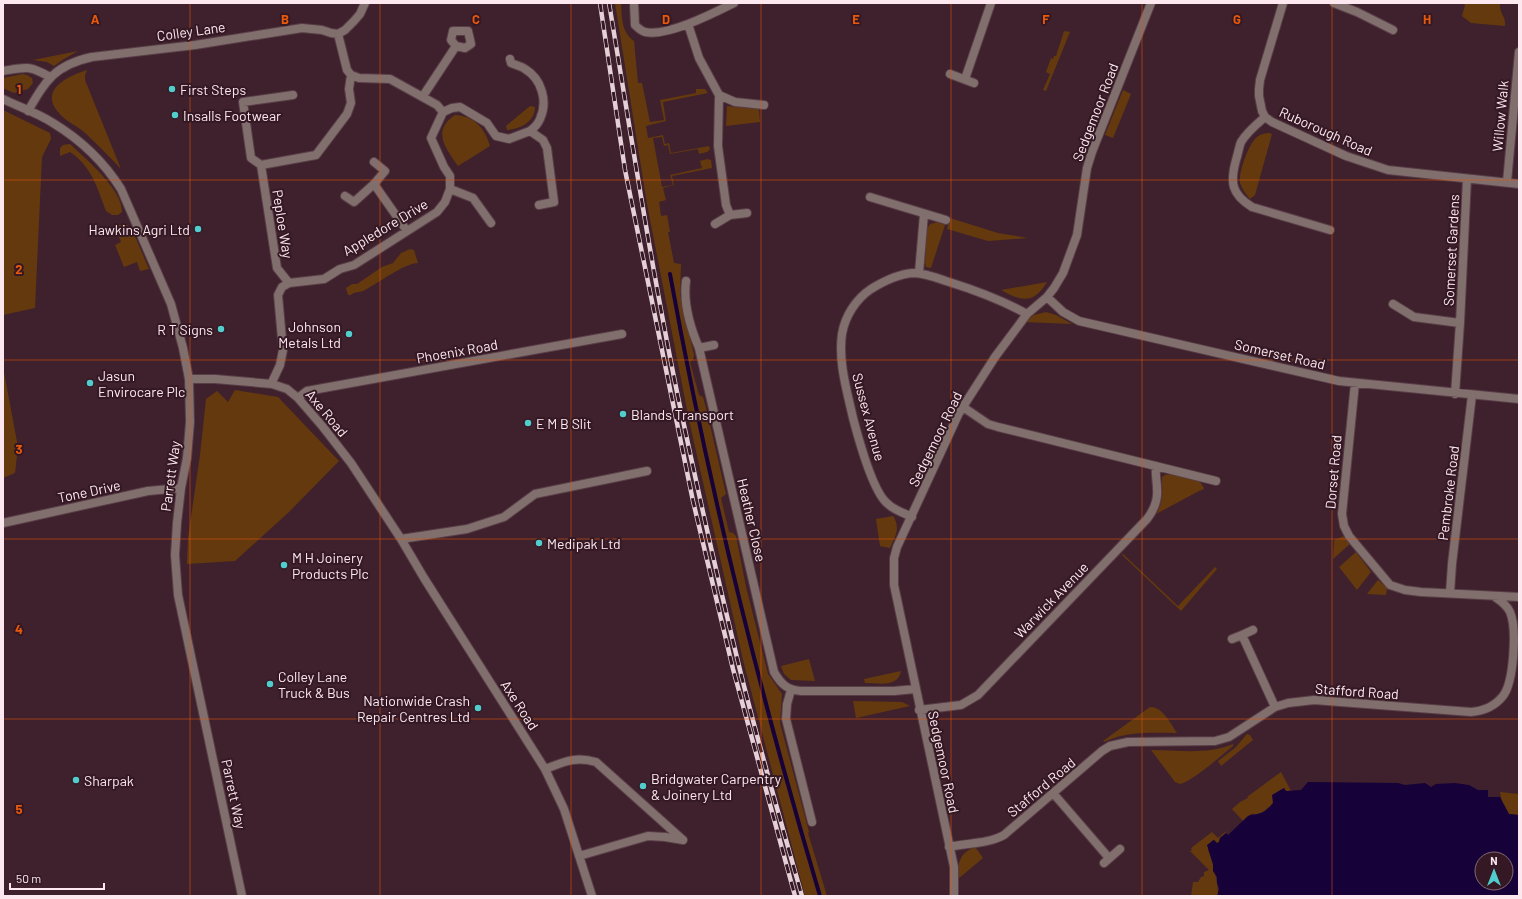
<svg xmlns="http://www.w3.org/2000/svg" width="1522" height="899" font-family="Barlow,sans-serif">
<style>
.green{fill:#65390e}
.water{fill:#160139;fill-rule:evenodd}
.lines{fill:none;stroke-linecap:round;stroke-linejoin:round}
.stream{stroke:#160139;stroke-width:4}
.minor-casing{stroke:#593d47;stroke-width:10}
.minor{stroke:#806f6d;stroke-width:8}
.rail-casing{stroke:#e6d0d8;stroke-width:4.5}
.rail{stroke:#341823;stroke-width:3;stroke-dasharray:9;stroke-linecap:butt}
.grid{fill:none;stroke:#e8590c;stroke-width:1;stroke-opacity:0.55}
.poi-dot{fill:#52cdce;stroke:#341823;stroke-width:1.5}
.labels{text-anchor:middle;dominant-baseline:central;stroke-width:4;stroke-linejoin:round;paint-order:stroke}
.street-label{font-size:14px;fill:#fde8ef;stroke:#341823}
.poi-label{font-size:14px;fill:#fde8ef;stroke:#341823;text-anchor:start}
.grid-label{font-size:13px;text-anchor:middle;font-weight:bold;fill:#e8590c;stroke:#341823;stroke-width:4;stroke-linejoin:round;paint-order:stroke}
</style>
<rect width="100%" height="100%" fill="#3e212c"/>
<!-- green -->
<path class="green" d="M615 3H621C622 17 621 32 634 41L638 83H642L650 122 664 120 660 100 696 93V89H705L708 93 663 102 666 121 646 126 648 138 663 135 665 144 669 143 671 153 709 146 710 149 707 152 699 154 698 149 670 154 668 145 664 146 662 137 653 138 662 187 673 185 670 175 702 168 700 161 707 159 711 160 712 168 672 176 674 185 663 188 666 200 659 202 661 216 667 215 670 232H668L674 263 681 264 680 295 694 355 693 360 690 362 699 395 703 397 706 408 726 494 721 498 729 532 733 533 736 536 746 587 768 674 782 694 780 723 809 832 808 833 827 896H805L743 660 689 420 647 204Z
M1463 3H1500C1499 14 1506 16 1505 26L1471 23 1462 16 1465 5Z
M1064 31 1070 32 1046 91 1043 90 1050 74 1046 72 1051 58 1053 59 1054 56H1056Z
M78 51 64 59 54 66 47 62 33 60Z
M87 70 85 75V80L121 169C109 156 97 144 84 132 76 125 65 121 59 113 38 90 68 76 87 70Z
M23 74 27 75 32 78 33 83 28 89 14 93 3 88V78Z
M1123 90 1131 94 1113 138 1105 135Z
M530 106 535 107C535 122 520 129 507 130L506 126Z
M727 106 759 109 760 122 726 126Z
M3 110 50 133 51 139 42 157 35 308 3 315Z
M455 115C474 116 485 128 490 146L458 166C446 148 431 131 455 115Z
M1269 133 1272 134 1255 195 1250 199C1246 194 1242 189 1240 183 1238 173 1249 143 1257 137 1261 134 1265 133 1269 133Z
M70 144C85 158 123 190 122 212L118 215H112L106 211C97 187 92 167 70 152L60 156V148L63 145Z
M950 218 998 233 1028 238 988 241 947 229Z
M938 222 945 225 931 268 926 267 925 263 927 229 930 224Z
M114 225H127L131 227 149 269 140 271 137 262 124 267 115 245 121 242Z
M410 249 414 250 418 263C405 263 378 283 365 290 360 293 355 291 351 295H348L346 288 352 284H357L382 267 393 263 401 253Z
M1047 282C1033 305 1021 301 1001 290Z
M1046 312 1056 315 1072 324 1024 322 1034 315Z
M3 367 18 447 15 473 3 478Z
M235 390 278 397 339 461 289 512 235 561 187 564 188 538 200 455 206 399 217 391 228 402Z
M1171 474C1181 476 1202 477 1204 489L1199 491 1156 514C1164 502 1162 491 1162 477L1165 475Z
M893 516C901 528 895 537 890 548L880 546 876 519Z
M1344 536 1350 544 1333 559 1334 540Z
M1356 552 1371 572 1357 590 1339 567Z
M1123 554 1178 606 1215 567 1217 569 1181 611 1122 555Z
M1378 580 1387 588 1386 595 1367 594Z
M809 659 815 681 791 680 784 674 781 666Z
M901 671C898 688 878 683 865 683L864 679Z
M853 701 902 702 910 706 856 718Z
M1150 707C1162 706 1171 724 1177 733 1152 733 1127 731 1104 742L1103 741Z
M1247 734 1250 735 1253 740 1221 766 1218 761 1235 748Z
M1233 744V746C1222 755 1193 781 1180 784L1175 782 1151 750C1178 750 1208 755 1233 744Z
M1281 772 1291 791H1286L1284 788 1273 795V803C1266 810 1261 815 1251 814L1243 821 1232 809 1240 802 1248 798 1247 797Z
M1500 792 1519 794V815L1509 814 1502 802Z
M1212 832 1218 838 1225 832 1226 833 1220 838 1219 842 1217 843 1214 840 1211 841 1208 850C1212 859 1219 886 1218 895L1191 896 1193 882H1198L1201 877 1204 876V872L1209 870 1190 851 1192 850 1191 848Z
M976 848 983 858 958 879C956 866 961 849 976 848Z"/>
<!-- water -->
<path class="water" d="M1308 782 1398 783 1405 785 1425 783 1431 787 1436 784 1455 783 1469 785 1478 790H1488V797H1500L1509 814 1519 815V896H1217L1219 889 1217 883V877L1213 871V864L1207 845 1214 840 1217 843 1219 842 1220 838 1226 833 1228 835 1248 816C1252 814 1254 815 1258 814 1264 813 1269 808 1273 803L1272 795 1284 788 1286 791 1301 790ZM1482 859H1506V883H1482Z"/>
<g class="lines">
<!-- stream -->
<path class="stream" d="M670 274C708 484 759 691 820 896"/>
<defs>
<path id="minor" d="M634 3 635 25C638 28 641 31 645 32 667 37 714 13 734 3
M1283 3 1260 80 1259 89V96L1262 111 1265 117 1272 122 1346 156 1388 170 1519 184
M1334 3 1357 12 1393 30
M688 24 699 58 719 95 735 102 764 105
M510 59 511 63C515 65 521 66 525 69 542 79 548 102 540 119 538 124 534 128 530 131L543 140 547 148 554 202 539 205
M3 71C27 67 29 65 50 77
M950 74 974 83
M965 79 991 3
M719 95 718 146 726 205 730 215
M423 96 456 46 451 40 453 31H468L471 44 465 48 456 46
M3 99C19 107 38 113 53 123 81 140 104 162 121 189L171 304 183 348 189 379 190 422 187 458 181 488 177 523 175 555 178 595 242 896
M28 111C46 80 55 65 92 57L195 45 302 28 322 30 331 33 338 34 345 30 354 21 360 14 365 3
M443 112 452 108 460 107 487 123 496 136 509 139 530 131
M1265 117C1257 124 1247 132 1241 142 1239 147 1238 154 1236 160 1230 182 1231 194 1252 207L1330 230
M261 165 251 158 243 102 293 95
M1507 182 1519 52
M374 184 407 231
M450 189 473 198 491 223
M345 196 354 202 374 184 385 171 374 162
M870 197 946 220
M715 224 730 215 747 213
M919 273 924 214
M686 281C683 304 690 327 699 348L714 345
M289 283 277 268 261 165 316 155 347 114 351 103 349 89 351 75
M1047 297 1063 312 1079 321 1339 381 1519 399
M1393 304 1414 317 1460 323 1467 179
M699 348 774 672C781 684 787 690 801 691H894L915 689
M189 379H215L272 384 287 389 298 398 323 427 351 463 401 539 424 578 545 769 564 809 592 896
M1355 383 1342 514 1344 526 1349 536 1390 585 1405 590 1421 592 1519 597
M272 384 273 380 280 365 283 350 278 295 282 287 289 283 324 279 340 269 354 265 437 212 445 202 450 189V176L444 167 431 138 443 112 437 105 390 79 359 78 351 75 347 70 338 34
M1455 394 1460 323
M298 398 307 391 622 334
M963 407 988 424 998 427 1216 481
M912 517C904 513 894 510 888 504 873 493 858 437 853 418 847 391 838 362 842 334 845 316 856 299 871 289 884 281 898 274 913 273 924 273 935 277 946 281 975 290 1000 299 1027 314
M3 523 148 491 181 488
M401 539 467 529 504 517 535 494 647 471
M1450 593 1452 564 1472 395
M1253 630 1242 635 1275 707
M1232 639 1242 635
M791 690 787 704 786 719 812 822
M919 710 961 705 978 695 1147 519C1154 510 1158 500 1157 489 1157 481 1155 474 1156 466
M545 769C564 762 575 756 596 762L683 840
M1053 793 1109 858
M949 847C967 843 988 844 1004 835L1102 751 1110 746 1128 742 1215 741 1229 737 1275 707 1288 703 1314 700 1471 712C1484 711 1495 706 1503 696 1514 682 1517 628 1510 612 1507 605 1501 601 1495 597
M579 856 648 836 665 837 683 840
M1104 863 1120 849
M954 896V867L894 585V558L897 547 959 413 995 357 1027 314 1047 297 1054 288 1063 273 1077 235 1087 168 1092 152 1151 3"/>
</defs>
<!-- minor casing -->
<use href="#minor" class="minor-casing"/>
<!-- minor -->
<use href="#minor" class="minor"/>
<defs>
<path id="rail" d="M600 3 625 170 693 501 733 669 795 896
M609 3C631 134 651 266 678 397 697 487 717 576 739 666 758 743 780 819 802 896"/>
</defs>
<!-- rail casing -->
<use href="#rail" class="rail-casing"/>
<!-- rail -->
<use href="#rail" class="rail"/>
</g>
<!-- grid -->
<path class="grid" d="M190 3V896M380 3V896M571 3V896M761 3V896M951 3V896M1142 3V896M1332 3V896M3 180H1519M3 360H1519M3 539H1519M3 719H1519"/>
<!-- markers -->
<g class="poi-dot">
<circle cx="172" cy="89" r="4"/>
<circle cx="175" cy="115" r="4"/>
<circle cx="198" cy="229" r="4"/>
<circle cx="221" cy="329" r="4"/>
<circle cx="349" cy="334" r="4"/>
<circle cx="90" cy="383" r="4"/>
<circle cx="623" cy="414" r="4"/>
<circle cx="528" cy="423" r="4"/>
<circle cx="539" cy="543" r="4"/>
<circle cx="284" cy="565" r="4"/>
<circle cx="270" cy="684" r="4"/>
<circle cx="478" cy="708" r="4"/>
<circle cx="76" cy="780" r="4"/>
<circle cx="643" cy="786" r="4"/>
</g>
<g class="labels">
<!-- street labels -->
<g class="street-label">
<text transform="translate(191 31) rotate(-8)">Colley Lane</text>
<text transform="translate(1095 112) rotate(-69)">Sedgemoor Road</text>
<text transform="translate(1500 116) rotate(-85)">Willow Walk</text>
<text transform="translate(1326 131) rotate(24)">Ruborough Road</text>
<text transform="translate(283 224) rotate(81)">Peploe Way</text>
<text transform="translate(385 227) rotate(-31)">Appledore Drive</text>
<text transform="translate(1451 250) rotate(-87)">Somerset Gardens</text>
<text transform="translate(457 351) rotate(-10)">Phoenix Road</text>
<text transform="translate(1280 354) rotate(13)">Somerset Road</text>
<text transform="translate(327 413) rotate(50)">Axe Road</text>
<text transform="translate(869 417) rotate(75)">Sussex Avenue</text>
<text transform="translate(935 439) rotate(-64)">Sedgemoor Road</text>
<text transform="translate(1333 472) rotate(-85)">Dorset Road</text>
<text transform="translate(170 476) rotate(-82)">Parrett Way</text>
<text transform="translate(89 491) rotate(-12)">Tone Drive</text>
<text transform="translate(1448 493) rotate(-83)">Pembroke Road</text>
<text transform="translate(752 520) rotate(77)">Heather Close</text>
<text transform="translate(1051 600) rotate(-46)">Warwick Avenue</text>
<text transform="translate(1357 691) rotate(4)">Stafford Road</text>
<text transform="translate(520 705) rotate(57)">Axe Road</text>
<text transform="translate(944 762) rotate(78)">Sedgemoor Road</text>
<text transform="translate(1041 787) rotate(-40)">Stafford Road</text>
<text transform="translate(234 794) rotate(78)">Parrett Way</text>
</g>
<!-- poi labels -->
<g class="poi-label">
<text x="180" y="89">First Steps</text>
<text x="183" y="115">Insalls Footwear</text>
<text x="190" y="229" text-anchor="end">Hawkins Agri Ltd</text>
<text x="341" y="326" text-anchor="end">Johnson<tspan x="341" dy="16">Metals Ltd</tspan></text>
<text x="213" y="329" text-anchor="end">R T Signs</text>
<text x="98" y="375">Jasun<tspan x="98" dy="16">Envirocare Plc</tspan></text>
<text x="631" y="414">Blands Transport</text>
<text x="536" y="423">E M B Slit</text>
<text x="547" y="543">Medipak Ltd</text>
<text x="292" y="557">M H Joinery<tspan x="292" dy="16">Products Plc</tspan></text>
<text x="278" y="676">Colley Lane<tspan x="278" dy="16">Truck &amp; Bus</tspan></text>
<text x="470" y="700" text-anchor="end">Nationwide Crash<tspan x="470" dy="16">Repair Centres Ltd</tspan></text>
<text x="651" y="778">Bridgwater Carpentry<tspan x="651" dy="16">&amp; Joinery Ltd</tspan></text>
<text x="84" y="780">Sharpak</text>
</g>
</g>
<g class="grid-label">
<text x="95" y="24">A</text>
<text x="285" y="24">B</text>
<text x="476" y="24">C</text>
<text x="666" y="24">D</text>
<text x="856" y="24">E</text>
<text x="1046" y="24">F</text>
<text x="1237" y="24">G</text>
<text x="1427" y="24">H</text>
<text x="19" y="94">1</text>
<text x="19" y="274">2</text>
<text x="19" y="454">3</text>
<text x="19" y="634">4</text>
<text x="19" y="814">5</text>
</g>
<!-- border -->
<rect width="1522" height="899" fill="none" stroke="#fde8ef" stroke-width="8"/>
<!-- north arrow -->
<g transform="translate(1494 871)"><circle r="19" fill="#341823" stroke="#846b75"/>
<path d="M0-3L7 15L0 10L-7 15Z" fill="#52cdce"/>
<text y="-6" font-size="11" font-weight="bold" text-anchor="middle" fill="#fde8ef">N</text>
</g>
<!-- scale -->
<path d="M10 883v6h94v-6" fill="none" stroke="#fde8ef" stroke-width="2"/>
<text x="16" y="883" font-size="12" fill="#fde8ef" stroke="#341823" stroke-width="3" paint-order="stroke">50 m</text>
</svg>
